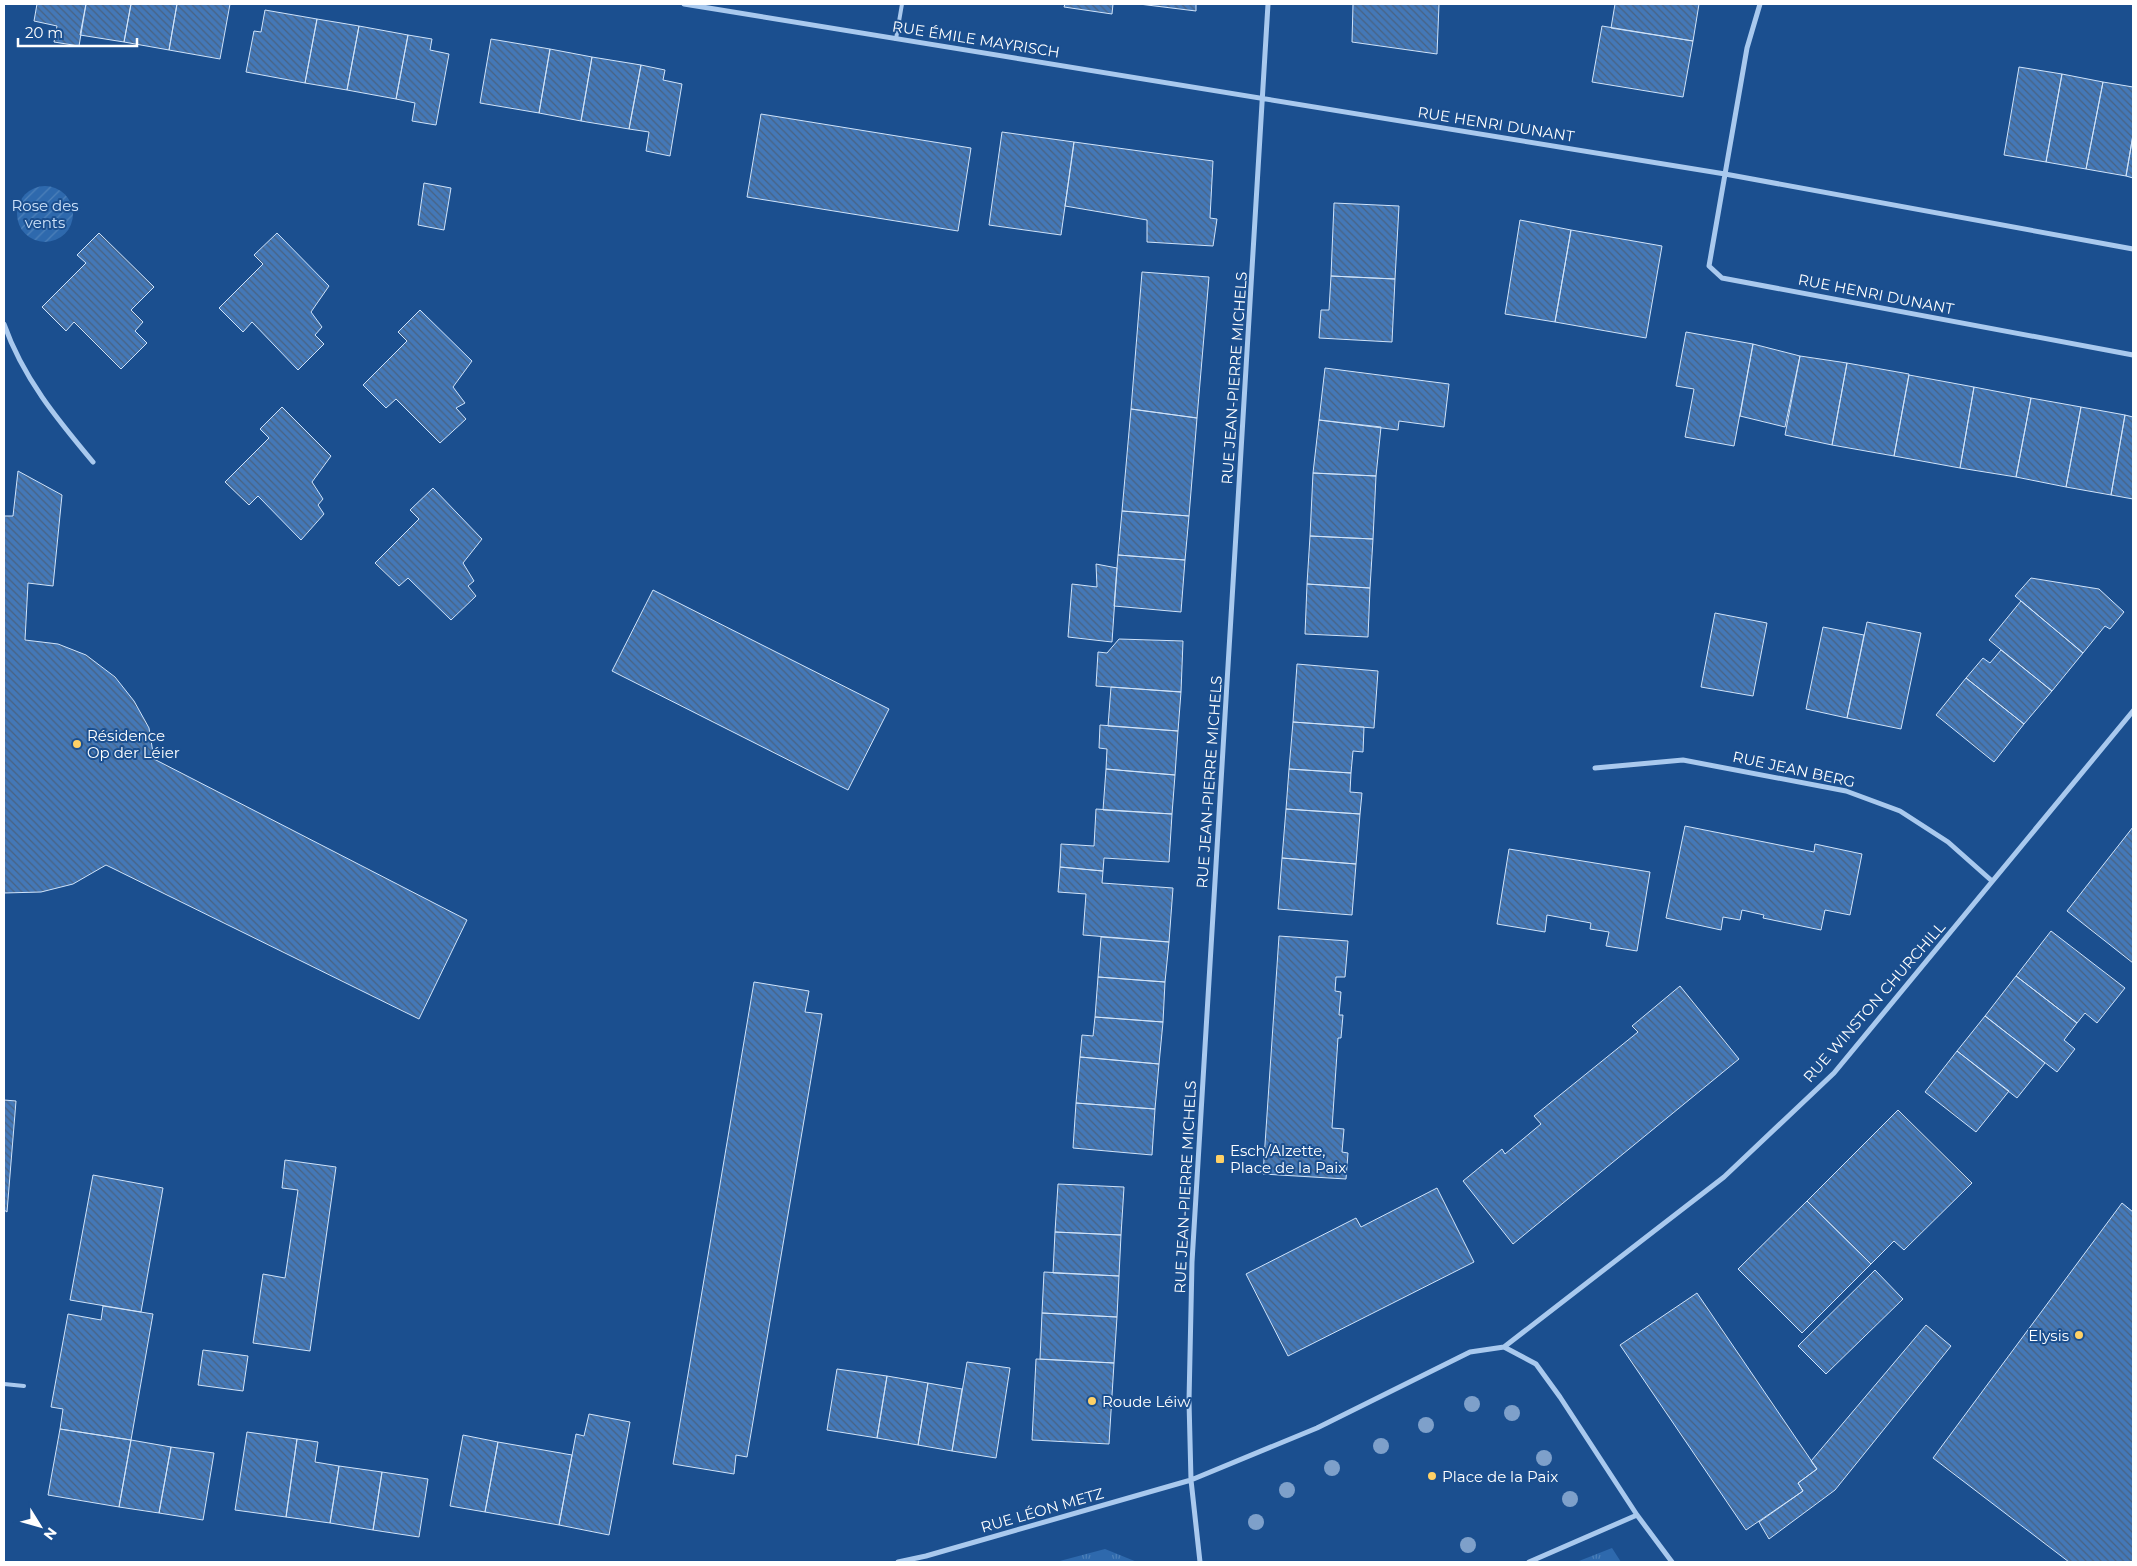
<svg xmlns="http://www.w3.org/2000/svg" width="2137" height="1566" font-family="Montserrat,sans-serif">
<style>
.grass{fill:url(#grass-tufts)}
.garden{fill:url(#garden-furrows)}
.building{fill:url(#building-back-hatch);stroke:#cfe3fa}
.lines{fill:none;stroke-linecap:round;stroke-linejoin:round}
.lane{stroke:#a9c9ee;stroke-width:4}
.street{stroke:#a9c9ee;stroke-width:5}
.tree{fill:#7ea0ca}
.poi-dot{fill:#ffd166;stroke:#1b4f8f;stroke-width:2}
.labels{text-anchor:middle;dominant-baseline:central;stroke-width:4;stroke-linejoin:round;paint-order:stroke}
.street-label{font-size:15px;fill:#fff;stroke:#1b4f8f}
.park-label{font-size:15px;fill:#cfe3fa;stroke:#1b4f8f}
.poi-label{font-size:15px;fill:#fff;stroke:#1b4f8f;text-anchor:start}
</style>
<defs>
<pattern id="grass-tufts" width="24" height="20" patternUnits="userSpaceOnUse" patternTransform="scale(1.25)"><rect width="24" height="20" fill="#2e69ad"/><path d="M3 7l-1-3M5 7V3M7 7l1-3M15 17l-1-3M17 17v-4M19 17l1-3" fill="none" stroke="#4d80b9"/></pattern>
<pattern id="garden-furrows" width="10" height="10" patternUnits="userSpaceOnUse" patternTransform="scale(1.25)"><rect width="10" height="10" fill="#2e69ad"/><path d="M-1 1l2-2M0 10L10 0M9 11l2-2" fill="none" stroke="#4d80b9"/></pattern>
<pattern id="building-back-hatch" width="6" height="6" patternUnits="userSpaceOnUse" patternTransform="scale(1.25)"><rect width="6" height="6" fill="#4478b7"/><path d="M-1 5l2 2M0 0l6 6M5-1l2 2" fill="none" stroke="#486282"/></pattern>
</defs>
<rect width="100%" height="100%" fill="#1b4f8f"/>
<!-- grass -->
<path class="grass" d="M1612 1548 1621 1562H1581L1579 1561Z
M1105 1549 1137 1562H1056Z"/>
<!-- garden -->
<path class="garden" d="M17 214a28 28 0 1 1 56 0a28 28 0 1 1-56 0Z"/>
<!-- building -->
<path class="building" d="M37 4H86L79 46 54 42 57 26 34 21Z
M86 4H131L124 42 80 35Z
M131 4H177L169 50 124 42Z
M177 4H230L220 59 169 50Z
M1065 4H1113L1112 14 1064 7Z
M1139 4H1196V11Z
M1353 4H1439L1437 54 1352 42Z
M1615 4H1699L1693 41 1611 28Z
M265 10 317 19 305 83 246 72 254 31 261 32Z
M317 19 359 26 347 90 305 83Z
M359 26 408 35 396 99 347 90Z
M1602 26 1693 41 1683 97 1592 82Z
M408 35 432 39 430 50 449 54 436 125 412 121 415 103 396 99Z
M491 39 550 49 539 113 480 103Z
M550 49 592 57 581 121 539 113Z
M592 57 641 65 629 129 581 121Z
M641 65 665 70 663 80 682 84 670 156 646 151 649 132 629 129Z
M2019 67 2062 74 2046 162 2004 155Z
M2062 74 2103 82 2086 169 2046 162Z
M2103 82 2133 87V135L2126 176 2086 169Z
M761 114 971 148 958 231 747 197Z
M1002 132 1074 142 1061 235 989 225Z
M2133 135V178L2126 176Z
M1074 142 1213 161 1210 218 1217 219 1213 246 1147 242V220L1065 206Z
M424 183 451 188 444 230 418 225Z
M1334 203 1399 206 1395 279 1331 276Z
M1520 220 1571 230 1555 322 1505 314Z
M1571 230 1662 246 1646 338 1555 322Z
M99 233 154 287 131 310 143 322 135 331 147 343 121 369 74 322 66 331 42 307 86 263 77 255Z
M277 233 329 286 311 312 322 327 315 335 324 344 298 370 252 322 243 332 219 308 263 264 254 255Z
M1142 272 1209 277 1197 418 1131 409Z
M1331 276 1395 279 1392 342 1319 338 1321 310H1329Z
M420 310 472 361 453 387 465 403 456 408 466 419 440 443 396 399 386 408 363 385 407 341 398 332Z
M1686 332 1753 344 1734 446 1685 437 1694 389 1676 386Z
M1753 344 1800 356 1785 427 1740 416Z
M1800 356 1847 363 1832 445 1785 435Z
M1847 363 1909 374 1894 456 1832 445Z
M1325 368 1449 384 1444 427 1399 421 1398 430 1319 420Z
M1909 375 1974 387 1960 468 1894 456Z
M1974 387 2031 398 2016 477 1960 468Z
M2031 398 2081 407 2066 487 2016 477Z
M282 407 331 456 312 482 323 499 318 505 324 514 301 540 258 496 249 505 225 482 269 438 260 429Z
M2081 407 2125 415 2111 495 2066 487Z
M1131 409 1197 418 1189 516 1122 511Z
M2125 415 2133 417V499L2111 495Z
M1319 420 1381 427 1376 476 1313 473Z
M18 471 62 495 53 586 28 583 25 640 58 644 86 655 115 677 134 701 149 728 154 759 467 920 419 1019 106 865 73 884 41 892 4 893V902V516H13Z
M1313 473 1376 476 1373 539 1310 536Z
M433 488 482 539 463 563 474 581 468 586 476 596 451 620 408 578 399 586 375 563 419 519 410 510Z
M1122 511 1189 516 1185 560 1118 555Z
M1310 536 1373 539 1370 588 1307 584Z
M1118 555 1185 560 1181 612 1114 606Z
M1096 564 1117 568 1112 642 1068 637 1072 584 1097 587Z
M2031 578 2099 589 2124 612 2110 629 2105 626 2083 653 2015 596Z
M1307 584 1370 588 1368 637 1305 634Z
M653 590 889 709 848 790 612 671Z
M2021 601 2083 653 2052 691 1989 640Z
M1715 613 1767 623 1753 696 1701 687Z
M1867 622 1921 633 1901 729 1847 718Z
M1823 627 1864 635 1847 718 1806 709Z
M1119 639 1183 641 1181 692 1096 686 1098 652 1107 653Z
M2001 650 2052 691 2024 724 1966 678 1983 658 1990 663Z
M1297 664 1378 671 1374 728 1293 722Z
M1966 678 2024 724 1994 762 1936 715Z
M1111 687 1181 692 1178 731 1108 726Z
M1293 722 1364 727 1363 752 1353 751 1351 773 1289 769Z
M1100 725 1178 731 1175 775 1106 769 1107 749 1099 748Z
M1106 769 1175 775 1172 814 1103 810Z
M1289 769 1351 773 1350 792 1362 793 1360 814 1286 809Z
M1096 809 1172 814 1169 862 1104 858 1103 871 1060 867 1061 844 1094 846Z
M1286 809 1360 814 1356 864 1282 858Z
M1685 826 1814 852 1815 844 1862 854 1850 915 1825 910 1821 930 1763 918 1764 915 1742 910 1740 920 1723 917 1721 930 1666 918Z
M2133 827V963L2067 911Z
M1509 849 1650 872 1637 951 1606 946 1609 932 1590 929 1591 923 1547 915 1545 932 1497 924Z
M1282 858 1356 864 1352 915 1278 909Z
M1060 867 1103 871 1102 883 1173 888 1169 942 1083 935 1086 894 1058 892Z
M2051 931 2125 988 2097 1023 2085 1013 2077 1023 2016 976Z
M1279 936 1348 941 1345 977H1336L1335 991 1341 992 1339 1015H1343L1341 1038H1338L1332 1128 1344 1129 1342 1152 1348 1153 1346 1179 1263 1174Z
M1101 937 1169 942 1165 982 1098 977Z
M2016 976 2077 1023 2064 1040 2075 1049 2057 1072 1985 1016Z
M1098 977 1165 982 1163 1022 1095 1017Z
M754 982 809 991 805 1012 822 1014 747 1457 736 1455 734 1474 673 1464Z
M1680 986 1739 1059 1513 1244 1463 1181 1502 1149 1505 1154 1541 1124 1534 1116 1638 1032 1632 1026Z
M1985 1016 2045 1063 2017 1098 1957 1051Z
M1095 1017 1163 1022 1159 1064 1080 1057 1082 1035 1093 1036Z
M1957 1051 2009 1091 1976 1132 1925 1092Z
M1080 1057 1159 1064 1155 1109 1076 1103Z
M4 1100 16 1101 7 1212 4 1210Z
M1076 1103 1155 1109 1152 1155 1073 1148Z
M1898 1110 1972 1183 1904 1250 1894 1241 1871 1264 1807 1201Z
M285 1160 336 1167 310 1351 253 1343 263 1274 285 1278 298 1190 282 1188Z
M93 1175 163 1188 141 1312 70 1300Z
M1058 1184 1124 1187 1121 1235 1055 1232Z
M1437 1188 1474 1262 1288 1356 1246 1274 1356 1218 1361 1227Z
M1807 1201 1871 1264 1802 1333 1738 1269Z
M2122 1203 2133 1212V1562H2069L1933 1458Z
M1055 1232 1121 1235 1119 1276 1053 1273Z
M1875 1270 1903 1299 1826 1374 1798 1346Z
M1044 1272 1119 1276 1117 1317 1042 1313Z
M1697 1293 1817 1469 1798 1483 1803 1491 1746 1530 1620 1345Z
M103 1306 153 1314 131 1440 60 1429 63 1409 51 1407 68 1314 101 1320Z
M1042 1313 1117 1317 1114 1363 1040 1359Z
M1926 1325 1951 1346 1835 1490 1769 1539 1759 1522 1803 1491 1798 1483 1817 1469 1811 1461Z
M203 1350 248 1356 243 1391 198 1385Z
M1036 1359 1114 1363 1109 1444 1032 1440Z
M967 1362 1010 1368 996 1458 952 1451Z
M837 1369 887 1376 877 1438 827 1430Z
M887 1376 928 1383 918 1445 877 1438Z
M928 1383 962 1389 952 1451 918 1445Z
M589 1414 630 1422 609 1535 559 1525 576 1434 584 1436Z
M60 1429 131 1440 119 1507 48 1495Z
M247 1432 297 1439 286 1517 235 1510Z
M463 1435 498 1442 485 1512 450 1506Z
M297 1439 318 1442 315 1462 339 1466 330 1523 286 1517Z
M131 1440 171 1447 159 1513 119 1507Z
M498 1442 572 1455 559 1525 485 1512Z
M171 1447 214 1453 203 1520 159 1513Z
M339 1466 382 1472 373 1530 330 1523Z
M382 1472 428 1479 419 1537 373 1530Z"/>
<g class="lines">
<!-- lane -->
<path class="lane" d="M896 39 902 4
M4 1384 24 1386"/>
<!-- street -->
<path class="street" d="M684 4 1725 174 2133 249
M1760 4 1747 48 1709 266 1722 278 2133 355
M4 324C23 378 57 419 93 462
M1595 768 1683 760 1846 791 1900 811 1948 842 1992 881
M1504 1347 1724 1177 1834 1073 2133 711
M898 1562 926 1556 1191 1480 1317 1428 1470 1352 1504 1347 1536 1364 1560 1397 1637 1515 1672 1562
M1200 1562 1191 1480 1189 1401 1192 1262 1268 4
M1529 1562 1637 1515"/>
</g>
<!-- trees -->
<g class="tree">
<circle cx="1472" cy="1404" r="8"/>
<circle cx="1512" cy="1413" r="8"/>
<circle cx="1426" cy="1425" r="8"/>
<circle cx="1381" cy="1446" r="8"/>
<circle cx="1544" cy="1458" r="8"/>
<circle cx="1332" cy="1468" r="8"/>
<circle cx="1287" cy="1490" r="8"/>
<circle cx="1570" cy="1499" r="8"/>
<circle cx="1256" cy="1522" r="8"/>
<circle cx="1468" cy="1545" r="8"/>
</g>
<!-- markers -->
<g class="poi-dot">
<circle cx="77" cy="744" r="5"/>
<rect x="1215" y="1154" width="10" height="10" rx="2.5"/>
<circle cx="2079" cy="1335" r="5"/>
<circle cx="1092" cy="1401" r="5"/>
<circle cx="1432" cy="1476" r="5"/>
</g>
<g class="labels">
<!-- street labels -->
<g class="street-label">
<text transform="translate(976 39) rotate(9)">RUE ÉMILE MAYRISCH</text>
<text transform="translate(1496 124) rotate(9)">RUE HENRI DUNANT</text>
<text transform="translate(1876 294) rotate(11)">RUE HENRI DUNANT</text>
<text transform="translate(1234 378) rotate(-86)">RUE JEAN-PIERRE MICHELS</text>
<text transform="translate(1794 769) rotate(12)">RUE JEAN BERG</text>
<text transform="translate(1209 782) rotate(-86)">RUE JEAN-PIERRE MICHELS</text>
<text transform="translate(1874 1002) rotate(-49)">RUE WINSTON CHURCHILL</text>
<text transform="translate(1185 1187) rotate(-87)">RUE JEAN-PIERRE MICHELS</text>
<text transform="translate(1042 1510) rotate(-16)">RUE LÉON METZ</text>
</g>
<!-- park labels -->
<g class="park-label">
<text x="45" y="205">Rose des<tspan x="45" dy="17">vents</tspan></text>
</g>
<!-- poi labels -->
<g class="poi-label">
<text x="87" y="735">Résidence<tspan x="87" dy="17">Op der Léier</tspan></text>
<text x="1230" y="1150">Esch/Alzette,<tspan x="1230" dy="17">Place de la Paix</tspan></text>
<text x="2069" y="1335" text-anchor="end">Elysis</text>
<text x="1102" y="1401">Roude Léiw</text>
<text x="1442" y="1476">Place de la Paix</text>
</g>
</g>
<!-- border -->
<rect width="2137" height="1566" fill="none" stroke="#ffffff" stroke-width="10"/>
<!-- north arrow -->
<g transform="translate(40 1526) rotate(127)" stroke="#1b4f8f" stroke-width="4" paint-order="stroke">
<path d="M0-4L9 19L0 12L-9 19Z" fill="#ffffff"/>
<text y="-8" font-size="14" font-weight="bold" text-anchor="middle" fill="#ffffff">N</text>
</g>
<!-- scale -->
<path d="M18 38v8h119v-8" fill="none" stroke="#ffffff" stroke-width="2.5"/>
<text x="25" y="38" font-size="15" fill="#ffffff" stroke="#1b4f8f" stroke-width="4" paint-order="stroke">20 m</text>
</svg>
